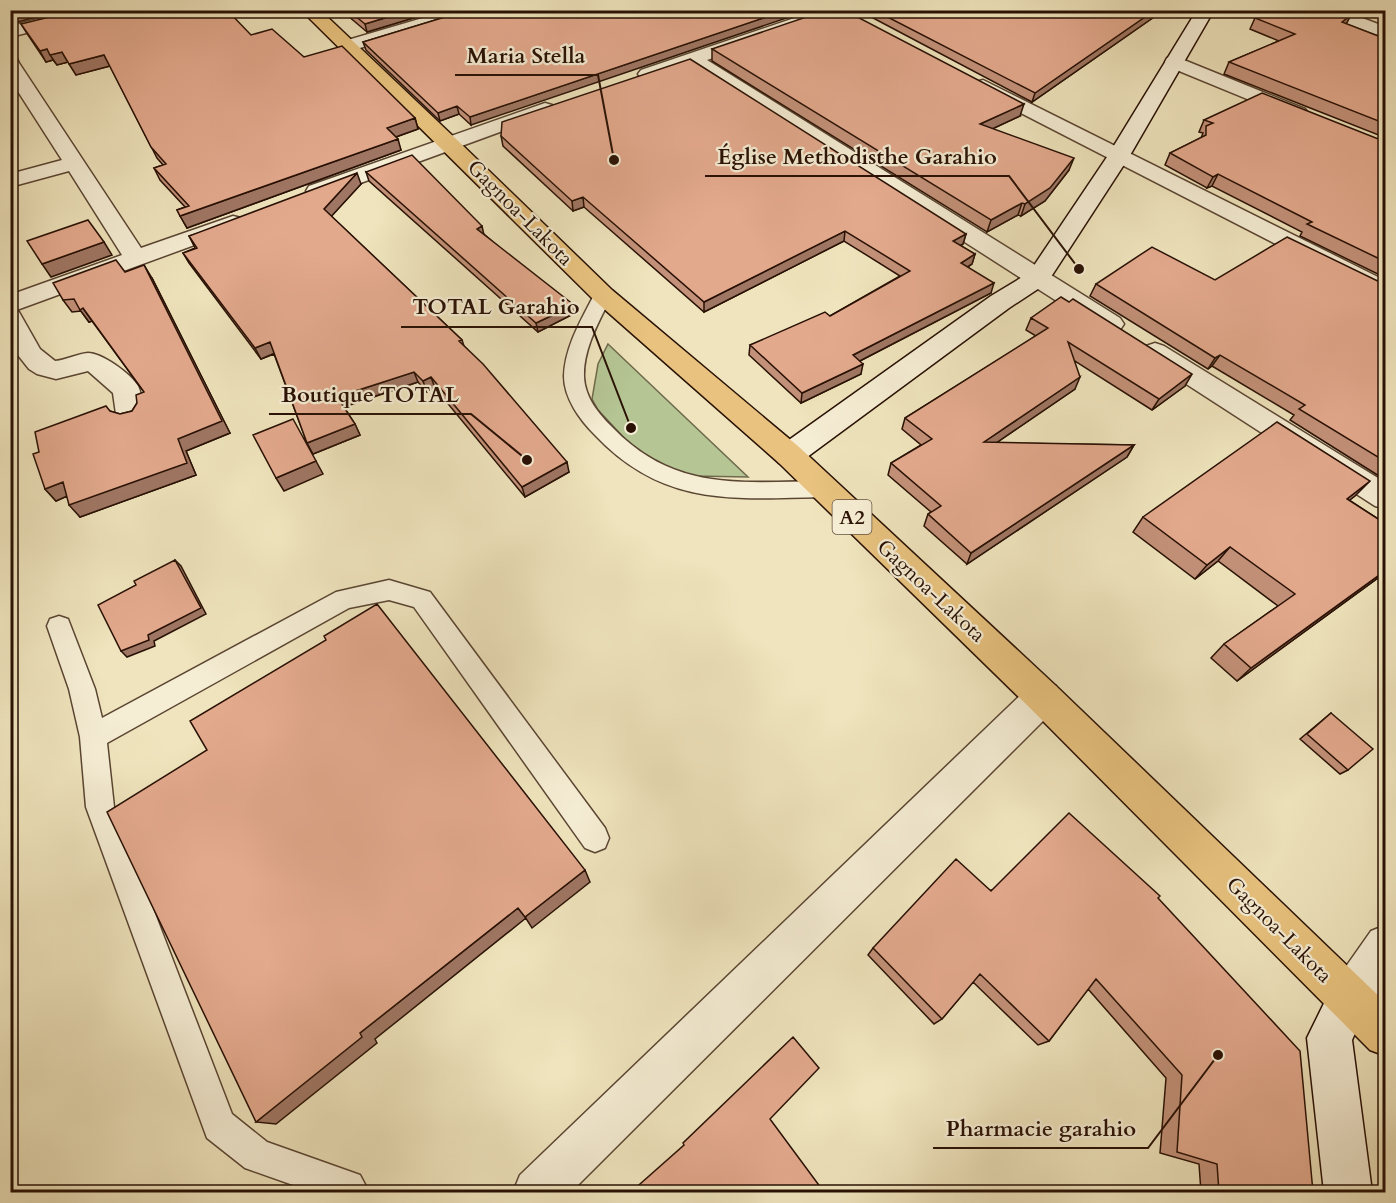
<svg xmlns="http://www.w3.org/2000/svg" width="1396" height="1203" font-family="Cardo,serif">
<style>
.green{fill:#b5c594;stroke:#6e6a4c;stroke-width:1.5}
.lines{fill:none;stroke-linecap:round;stroke-linejoin:round}
.lane-casing{stroke:#5a4532;stroke-width:3}
.street-casing{stroke:#5a4532;stroke-width:3}
.secondary-casing{stroke:#281004;stroke-width:3}
.primary-casing{stroke:#281004;stroke-width:3}
.lane{fill:#f5edd4;fill-rule:evenodd}
.street{fill:#f5edd4;fill-rule:evenodd}
.secondary{fill:#f5edd4;fill-rule:evenodd}
.primary{fill:#e8c27e;fill-rule:evenodd}
.wall{fill:#c39179;stroke:#281004;stroke-width:1.5}
.shaded-wall{fill:#9f7663;stroke:#281004;stroke-width:1.5}
.building{fill:#e3a98d;stroke:#281004;stroke-width:1.5}
.labels{text-anchor:middle;dominant-baseline:central;stroke-width:4.5;stroke-linejoin:round;paint-order:stroke}
.shield{fill:#f5edd4;stroke:#665242;stroke-width:1.5}
.shield-label{font-size:20px;font-weight:bold;fill:#281004}
.street-label{font-size:21px;fill:#281004;stroke:#f5edd4}
.leader{fill:none;stroke:#281004;stroke-width:2}
.callout-dot{fill:#281004;stroke:#f5edd4;stroke-width:2}
.callout-label{font-size:22px;text-anchor:middle;font-weight:bold;fill:#281004;stroke:#f5edd4;stroke-width:4.5;stroke-linejoin:round;paint-order:stroke}
</style>
<rect width="100%" height="100%" fill="#efe4bd"/>
<filter id="stains"><feTurbulence type="fractalNoise" baseFrequency=".00333" numOctaves="4"/><feColorMatrix values="0 0 0 0 .2 0 0 0 0 .09 0 0 0 0 .02 0 0 0 .5 -.17"/></filter>
<radialGradient id="worn" r=".72"><stop offset=".6" stop-color="#630" stop-opacity="0"/><stop offset="1" stop-color="#630" stop-opacity=".3"/></radialGradient>
<!-- green -->
<path class="green" d="M608 344 748 477 693 476 655 465 628 442 598 410 592 399 598 364Z"/>
<g class="lines">
<defs>
<path id="lane" d="M603 289 609 291 612 295C600 320 583 348 584 377 585 398 599 414 613 428 675 492 741 482 823 481L831 483 834 489 831 495 823 497C732 499 663 507 595 435 580 420 564 398 564 376 565 347 581 320 594 295L597 291Z
M389 580 430 592 605 828 609 838 605 848 595 852 585 848 414 607 389 600 349 608 107 743 114 807 232 1114 267 1142 360 1175 369 1192H313L245 1168 207 1138 86 807 80 737 69 689 47 626 50 619 59 616 68 619 95 689 102 718 336 592Z"/>
<path id="street" d="M74 10H105L103 14 10 37V26Z
M450 10H478L476 14 353 50H341L338 46 341 42Z
M818 10H845L843 14 707 60 1120 318 1124 324 1120 330 1111 332 1102 330 690 66 648 80 641 78 638 74 641 70Z
M1315 10H1341L1386 27V38L1317 14Z
M1174 56 1305 109 1308 113 1305 117H1291L1167 66 1165 62 1167 58Z
M10 58 17 59 19 63 141 248 233 216 241 218 244 223 241 228 14 311 19 312 40 349 55 361C66 360 77 354 88 353 102 353 131 374 138 386 142 394 142 405 144 414L140 421 130 424 120 421 116 414 113 393 88 371 56 379 37 374 29 369 10 345V295L122 255 69 171 10 187V174L62 160 10 79Z
M983 80 1386 281V299L1377 296 976 90 973 86 976 82Z
M545 103 552 105 555 109 552 113 325 196 317 198 309 196 306 191 309 186Z
M1155 343 1164 346 1386 483V509L1375 506 1146 358 1142 352 1146 346Z
M1043 681 1056 686 1061 697 1056 708 571 1192H513L520 1175 1030 686Z
M1386 925V983L1363 1015 1348 1022 1333 1015 1326 1000 1333 985 1371 931Z"/>
<path id="secondary" d="M1197 10H1214L1129 157 1047 283 1009 308 799 463 789 466 779 463 774 455 779 447 991 296 1029 273 1107 157Z
M1348 978 1363 985 1370 1000 1352 1040 1372 1192H1324L1307 1038 1333 985Z"/>
<path id="primary" d="M301 10H320L455 138 612 290 799 447 1056 686 1386 1003V1056L1370 1050 1030 708 779 463 594 300Z"/>
</defs>
<!-- lane casing -->
<use href="#lane" class="lane-casing"/>
<!-- street casing -->
<use href="#street" class="street-casing"/>
<!-- secondary casing -->
<use href="#secondary" class="secondary-casing"/>
<!-- primary casing -->
<use href="#primary" class="primary-casing"/>
<!-- lane -->
<use href="#lane" class="lane"/>
<!-- street -->
<use href="#street" class="street"/>
<!-- secondary -->
<use href="#secondary" class="secondary"/>
<!-- primary -->
<use href="#primary" class="primary"/>
</g>
<!-- wall -->
<path class="wall" d="M341 10H440L367 32Z
M468 10 471 125 459 114 440 121 366 50 363 42Z
M858 10H1164L1032 102Z
M1348 10H1365L1360 15Z
M1351 15 1346 24 1386 39V138L1224 74 1229 62 1279 41 1250 29 1255 18Z
M21 24 251 35 304 57 415 118 418 129 396 137 401 150 187 228 177 210 185 207 160 180 154 168 163 165 157 158 110 66 76 75 68 62 57 65 53 60 46 62 28 35Z
M712 49 1020 116 992 129 1069 170 1045 201 1021 216 1018 215 987 232 712 61Z
M1204 120 1386 142V278L1300 236 1302 232 1212 186 1207 188 1165 165 1170 153 1201 138 1203 133 1199 132Z
M501 136 966 234 963 244 961 246 975 254 972 264 968 267 991 293 860 361 861 374 801 403 749 355 750 345 830 316 900 276 844 241 704 312 584 207 573 211 503 146Z
M366 172 484 234 575 313 538 332 369 181Z
M361 184 331 216 462 340 464 346 569 472 525 497 435 388 427 392 418 382 344 407 355 424 360 435 313 454 307 443 274 354 261 359 189 263 183 253 195 248 189 236Z
M125 272 152 278 230 433 186 451 196 475 80 517 67 496 56 501 45 489 39 452 110 411 120 414 132 411 144 392 92 321 89 322 81 311 72 312 63 300Z
M1215 280 1386 285V471L1379 476 1290 420 1294 415 1212 366 1208 369 1090 296 1096 284Z
M1031 318 1185 386 1152 410 1075 361V389L996 443 1134 445 1127 457 967 564 924 526 928 514 931 512 888 475 891 463 921 445 902 429 905 418 1036 336 1026 330Z
M1355 496 1349 500 1386 524V572L1237 681 1211 658 1224 644 1278 606 1218 561 1195 579 1133 532 1143 517Z
M1331 713 1348 770 1340 774 1300 739Z
M991 890 1158 898 1313 1192H1201L1199 1164 1160 1153 1166 1078 1088 989 1049 1041 1038 1045 973 982 942 1019 934 1024 868 955 873 948Z"/>
<!-- shaded-wall -->
<path class="shaded-wall" d="M14 10H63L10 24V11Z
M411 10H440L367 32 365 24Z
M787 10H810L471 125 470 117Z
M1155 10H1164L1032 102 1035 93Z
M1351 15 1345 26 1342 22Z
M47 49 53 60 46 62 40 51Z
M62 52 68 62 57 65 50 55Z
M104 55 110 66 76 75 69 64Z
M1024 104 1020 116 977 136 980 124Z
M457 106 459 114 440 121 438 113Z
M415 118 418 129 390 139 387 128Z
M398 139 401 150 187 228 180 216Z
M1074 158 1069 170 1045 201 1021 216 1025 204Z
M357 173 361 184 328 220 324 209Z
M1218 174 1212 186 1207 188 1213 177Z
M583 197 584 207 573 211 572 201Z
M1022 203 1018 215 987 232 991 220Z
M482 226 484 235 477 229Z
M845 231 844 241 704 312V302Z
M966 234 963 244 950 251 953 241Z
M104 242 112 255 51 277 42 264Z
M975 254 972 264 958 273 961 263Z
M144 265 152 278 230 433 186 451 196 475 80 517 69 505 178 439Z
M994 283 991 293 852 365 853 355Z
M574 305 575 313 538 332 536 323Z
M83 308 92 321 89 322 80 310Z
M270 342 275 353 261 359 255 348Z
M1220 355 1212 366 1208 369 1215 358Z
M863 364 861 374 801 403 802 393Z
M414 372 418 382 342 407 337 397Z
M1192 374 1185 386 1152 410 1159 399Z
M431 377 435 388 427 392 423 381Z
M1080 377 1075 389 980 454 984 442Z
M355 424 360 435 313 454 307 443Z
M1134 445 1127 457 967 564 971 553Z
M316 461 323 474 284 491 276 478Z
M567 462 569 472 525 497 522 487Z
M1370 481 1355 496 1332 514 1347 499Z
M63 482 74 493 56 501 45 489Z
M1230 547 1218 561 1195 579 1207 565Z
M175 560 181 566 206 614 154 641 155 646 127 657 121 651Z
M1386 570V572L1237 681 1251 668Z
M585 870 590 882 532 928 525 917Z
M518 908 526 918 375 1039 377 1043 276 1124 256 1122 360 1033Z"/>
<!-- building -->
<path class="building" d="M78 10H227L251 35 272 29 304 57 342 46 415 118 387 128 398 139 180 216 177 210 189 206 154 168 166 164 151 147 104 55 69 64 62 52 50 55 47 49 40 51 21 24Z
M348 10H411L365 24Z
M468 10H787L470 117 457 106 438 113 363 42Z
M827 10H844L1024 104 980 124 1074 158 1050 188 1025 204 1022 203 991 220 712 49Z
M874 10H1155L1035 93Z
M1272 10H1337L1351 15 1342 22 1386 39V124L1229 62 1295 34 1255 18Z
M690 59 966 234 953 241 975 254 961 263 994 283 853 355 863 364 802 393 750 345 825 312 830 316 910 271 845 231 704 302 583 197 572 201 501 136 502 122Z
M1262 93 1386 142V262L1307 224 1312 222 1218 174 1213 177 1170 153 1206 135V126L1213 123 1204 120Z
M412 155 482 226 477 229 574 305 536 323 366 172Z
M357 173 324 209 462 340 459 341 483 364 567 462 522 487 431 377 423 381 414 372 337 397 355 424 307 443 270 342 255 348 183 253 197 248 189 236Z
M88 220 104 242 42 264 27 241Z
M1287 237 1386 285V462L1299 409 1305 405 1220 355 1215 358 1096 284 1152 247 1215 280Z
M116 260 125 272 144 265 222 421 178 439 187 463 69 505 63 482 45 489 33 454 39 452 35 432 106 406 110 411 120 414 132 411 137 403 136 395 144 392 83 308 80 310 74 299 63 300 53 283Z
M1061 297 1069 302 1073 299 1192 374 1159 399 1068 342 1080 377 984 442 1134 445 971 553 928 514 941 506 891 463 932 439 905 418 1048 328 1031 318Z
M293 419 316 461 276 478 253 435Z
M1277 422 1370 481 1347 499 1386 524V570L1251 668 1224 644 1295 594 1230 547 1207 565 1143 517Z
M175 560 201 608 148 635 149 640 121 651 98 605 136 585 134 581Z
M377 604 585 870 525 917 518 908 360 1033 362 1037 256 1122 107 812 207 750 190 721 326 640 324 636Z
M1331 713 1373 749 1348 770 1307 734Z
M1069 813 1160 896 1158 898 1300 1051 1313 1192 1301 1189 1302 1192H1219L1217 1164 1177 1152 1182 1075 1096 979 1049 1041 980 974 942 1019 873 948 956 859 991 891Z
M793 1037 819 1068 770 1119 824 1192H631L684 1145 683 1143Z"/>
<g class="labels">
<!-- shield labels -->
<rect class="shield" x="832.5" y="500" width="39" height="34" rx="4.5"/>
<g class="shield-label">
<text x="852" y="517">A2</text>
</g>
<!-- street labels -->
<g class="street-label">
<text transform="translate(520 213) rotate(45)">Gagnoa-Lakota</text>
<text transform="translate(931 591) rotate(43)">Gagnoa-Lakota</text>
<text transform="translate(1279 930) rotate(45)">Gagnoa-Lakota</text>
</g>
</g>
<!-- callouts -->
<path class="leader" d="M614 160L598 75H455M1079 269L1009 176H705M631 428L592 327H401M527 460L471 414H269M1218 1055L1148 1148H933"/>
<g class="callout-dot">
<circle cx="614" cy="160" r="6"/>
<circle cx="1079" cy="269" r="6"/>
<circle cx="631" cy="428" r="6"/>
<circle cx="527" cy="460" r="6"/>
<circle cx="1218" cy="1055" r="6"/>
</g>
<g class="callout-label">
<text x="526" y="63">Maria Stella</text>
<text x="857" y="164">Église Methodisthe Garahio</text>
<text x="496" y="314">TOTAL Garahio</text>
<text x="370" y="402">Boutique TOTAL</text>
<text x="1041" y="1136">Pharmacie garahio</text>
</g>
<!-- margin -->
<rect width="1396" height="1203" fill="none" stroke="#efe4bd" stroke-width="36"/>
<rect x="12" y="12" width="1372" height="1179" fill="none" stroke="#281004" stroke-width="3"/>
<rect x="18" y="18" width="1360" height="1167" fill="none" stroke="#281004" stroke-width="1.5"/>
<rect width="100%" height="100%" filter="url(#stains)"/>
<rect width="100%" height="100%" fill="url(#worn)"/>
</svg>
